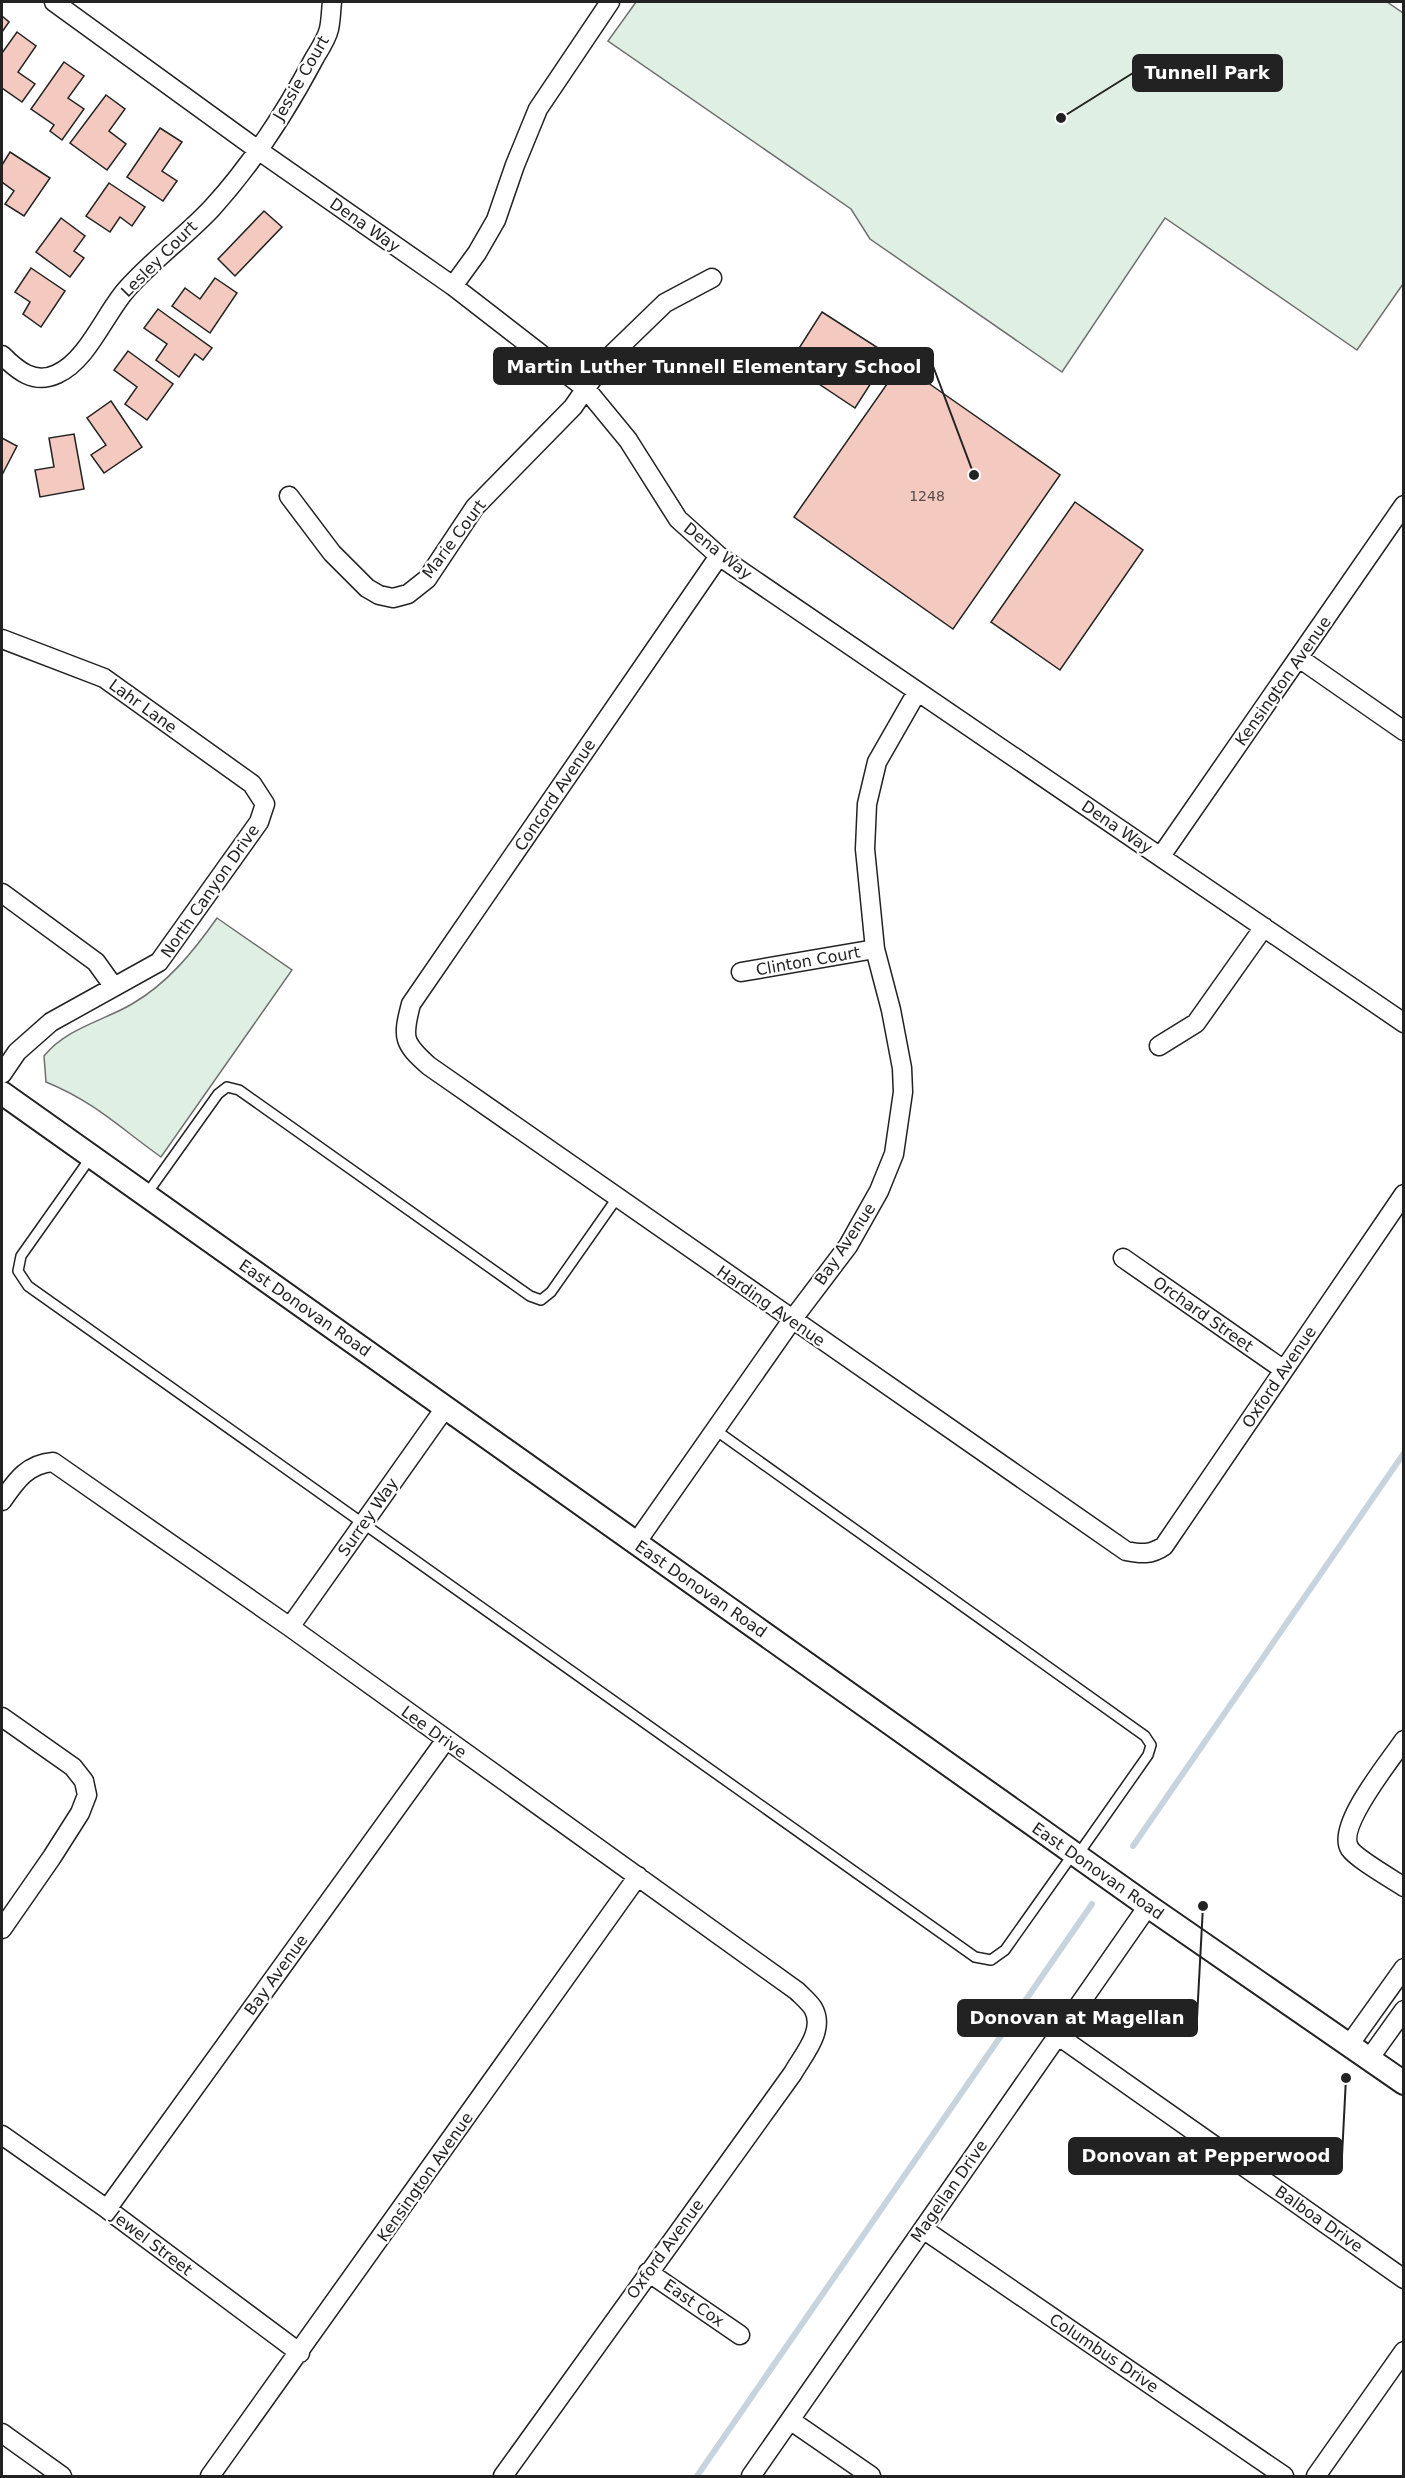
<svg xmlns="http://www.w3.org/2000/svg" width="1405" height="2478" font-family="'DejaVu Sans',sans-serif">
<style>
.green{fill:#e0efe3;stroke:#6f6f6f;stroke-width:1.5}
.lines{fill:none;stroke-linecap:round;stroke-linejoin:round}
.stream{stroke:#c7d3dd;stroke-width:6}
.building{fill:#f3c9c0;stroke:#222;stroke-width:1.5}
.service-casing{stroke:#222;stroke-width:12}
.minor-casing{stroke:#222;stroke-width:21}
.tertiary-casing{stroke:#222;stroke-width:26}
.service{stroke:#fff;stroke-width:9}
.minor{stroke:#fff;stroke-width:18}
.tertiary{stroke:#fff;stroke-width:22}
.labels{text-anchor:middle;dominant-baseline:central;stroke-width:4.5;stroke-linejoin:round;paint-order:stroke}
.number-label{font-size:14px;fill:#564c4a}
.street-label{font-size:16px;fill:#222;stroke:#fff}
.leader{fill:none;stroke:#222;stroke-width:2}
.callout-dot{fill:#222;stroke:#fff;stroke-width:2}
.callout{fill:#222;stroke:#222;stroke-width:2}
.callout-label{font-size:18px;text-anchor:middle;font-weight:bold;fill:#fff}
</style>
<rect width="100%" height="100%" fill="#fff"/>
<!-- green -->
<path class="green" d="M636 2H1387L1403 13V284L1357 350 1165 218 1062 372 870 239 851 209 608 41Z
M217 918 292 970 161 1157C120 1128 95 1102 46 1082L44 1056C67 1028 103 1021 132 1004 168 983 193 952 217 918Z"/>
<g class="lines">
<!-- stream -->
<path class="stream" d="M1133 1846 1404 1453
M697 2476 1092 1904"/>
</g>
<!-- building -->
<path class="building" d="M2 16 9 22 2 32Z
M17 32 36 46 18 72 35 84 22 102 2 88V53Z
M64 62 84 76 68 98 84 109 62 140 50 131 54 125 31 109Z
M106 95 125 109 109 131 126 144 107 170 70 143Z
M160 128 182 142 162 171 177 181 163 201 127 177Z
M10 152 50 178 24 216 5 204 14 191 2 182V165Z
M109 183 145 207 132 226 120 217 110 232 86 216Z
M264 211 282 227 235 276 218 259Z
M61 218 85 236 74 251 84 258 70 277 36 252Z
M31 268 65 291 41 327 23 314 30 302 15 292Z
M215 278 237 293 210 333 172 306 185 288 200 299Z
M158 309 212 348 203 360 195 354 179 377 156 360 167 344 144 328Z
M822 312 889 355 855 408 789 364Z
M128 351 173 384 147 420 125 404 137 387 114 370Z
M901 364 1060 475 953 629 794 517Z
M111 401 142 447 104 473 91 455 106 445 87 418Z
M74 434 84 489 40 497 35 470 54 467 49 438Z
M2 438 17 446 2 475Z
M1075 502 1143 550 1060 670 991 622Z"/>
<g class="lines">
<defs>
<path id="service" d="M91 1157 21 1256 18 1271 28 1286 975 1957 991 1960 1005 1950 1073 1854
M146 1195 218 1094 227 1087 239 1090 530 1296 541 1300 551 1292 617 1198
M714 1429 1145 1736 1151 1745 1148 1755 1077 1856"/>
<path id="minor" d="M54 2 258 150 453 286 586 389 628 440 678 519 719 556 1404 1023
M453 286 477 253 496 220 515 165 538 109 610 2
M2 355C17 370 34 385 57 374 87 361 105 314 126 290 152 260 185 237 212 208 252 164 287 110 315 57 320 49 327 38 329 29 331 20 331 10 332 2
M289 496 332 553 367 588 379 595 393 598 408 594 427 579 475 507 573 407 604 362 665 303 712 278
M719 556 411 1004C402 1038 403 1043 429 1066L1126 1551C1141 1554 1151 1555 1164 1546L1404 1194
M2 639 104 678 252 784 265 804 259 822 159 962 51 1022 17 1052 2 1074
M1299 658 1404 731
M1161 856 1404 505
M2 893 96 962 114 987
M741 972 875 949
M1159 1046 1196 1023 1264 927
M1123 1258 1284 1370
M2 1501C16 1481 27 1464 53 1462L290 1627 797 1991C802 1996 809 2002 813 2008 826 2030 803 2055 793 2073L503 2476
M636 1543 792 1320 848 1246 879 1191 894 1154 903 1092 902 1068 891 1010 875 949 865 849 867 804 877 762 917 692
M290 1627 445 1408
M2 1717 73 1767 84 1781 87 1795 80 1813 52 1857 2 1929
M1404 1740C1390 1761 1335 1827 1350 1849 1357 1859 1392 1879 1404 1887
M1057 2035 1404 2279
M1349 2045 1404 1968
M1369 2059 1404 2010
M2 2135 107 2209 300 2353
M107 2209 445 1741
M923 2229 1284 2476
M648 2272 740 2335
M790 2420 871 2476
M2 2433 62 2476
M210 2476 638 1876
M751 2476 1148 1906
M1316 2476 1404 2351"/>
<path id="tertiary" d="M2 1093 1148 1906 1404 2083"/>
</defs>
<!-- service casing -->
<use href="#service" class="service-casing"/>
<!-- minor casing -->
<use href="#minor" class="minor-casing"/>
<!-- tertiary casing -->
<use href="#tertiary" class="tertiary-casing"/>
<!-- service -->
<use href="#service" class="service"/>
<!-- minor -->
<use href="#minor" class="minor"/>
<!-- tertiary -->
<use href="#tertiary" class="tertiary"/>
</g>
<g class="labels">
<!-- number labels -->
<g class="number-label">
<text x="927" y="496">1248</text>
</g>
<!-- street labels -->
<g class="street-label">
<text transform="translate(301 78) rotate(-60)">Jessie Court</text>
<text transform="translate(365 225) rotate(35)">Dena Way</text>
<text transform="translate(159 259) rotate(-45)">Lesley Court</text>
<text transform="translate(454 539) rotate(-53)">Marie Court</text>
<text transform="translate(718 551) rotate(38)">Dena Way</text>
<text transform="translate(1283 681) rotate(-55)">Kensington Avenue</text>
<text transform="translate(143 706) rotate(36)">Lahr Lane</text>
<text transform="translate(555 795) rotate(-56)">Concord Avenue</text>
<text transform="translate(1117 827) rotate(34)">Dena Way</text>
<text transform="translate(210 891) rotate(-55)">North Canyon Drive</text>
<text transform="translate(808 961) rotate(-10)">Clinton Court</text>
<text transform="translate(845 1244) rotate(-56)">Bay Avenue</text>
<text transform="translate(771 1306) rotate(35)">Harding Avenue</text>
<text transform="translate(305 1308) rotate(35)">East Donovan Road</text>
<text transform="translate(1203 1314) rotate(35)">Orchard Street</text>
<text transform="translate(1279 1377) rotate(-56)">Oxford Avenue</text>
<text transform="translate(368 1517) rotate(-55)">Surrey Way</text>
<text transform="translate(701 1589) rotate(35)">East Donovan Road</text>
<text transform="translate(434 1732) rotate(36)">Lee Drive</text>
<text transform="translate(1098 1871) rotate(35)">East Donovan Road</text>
<text transform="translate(276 1975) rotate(-54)">Bay Avenue</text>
<text transform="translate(425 2177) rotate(-55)">Kensington Avenue</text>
<text transform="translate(949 2191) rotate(-55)">Magellan Drive</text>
<text transform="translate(1319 2219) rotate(35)">Balboa Drive</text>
<text transform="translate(152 2243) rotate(37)">Jewel Street</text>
<text transform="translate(665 2249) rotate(-54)">Oxford Avenue</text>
<text transform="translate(694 2303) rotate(35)">East Cox</text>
<text transform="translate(1104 2353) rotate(34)">Columbus Drive</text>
</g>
</g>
<!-- callouts -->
<path class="leader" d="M1061 118L1133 73M974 475L933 366M1203 1906L1197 2018M1346 2078L1342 2156"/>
<g class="callout-dot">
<circle cx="1061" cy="118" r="6"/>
<circle cx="974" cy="475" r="6"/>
<circle cx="1203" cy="1906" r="6"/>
<circle cx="1346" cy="2078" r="6"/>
</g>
<g class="callout">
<rect x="1133" y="55" width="149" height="36" rx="6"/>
<rect x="494" y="348" width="439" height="36" rx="6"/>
<rect x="958" y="2000" width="239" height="36" rx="6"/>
<rect x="1069" y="2138" width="273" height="36" rx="6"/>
</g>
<g class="callout-label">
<text x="1207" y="79">Tunnell Park</text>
<text x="714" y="373">Martin Luther Tunnell Elementary School</text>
<text x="1077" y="2024">Donovan at Magellan</text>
<text x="1206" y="2162">Donovan at Pepperwood</text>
</g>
<!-- border -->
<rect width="1405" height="2478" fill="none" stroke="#222222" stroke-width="6"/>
</svg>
